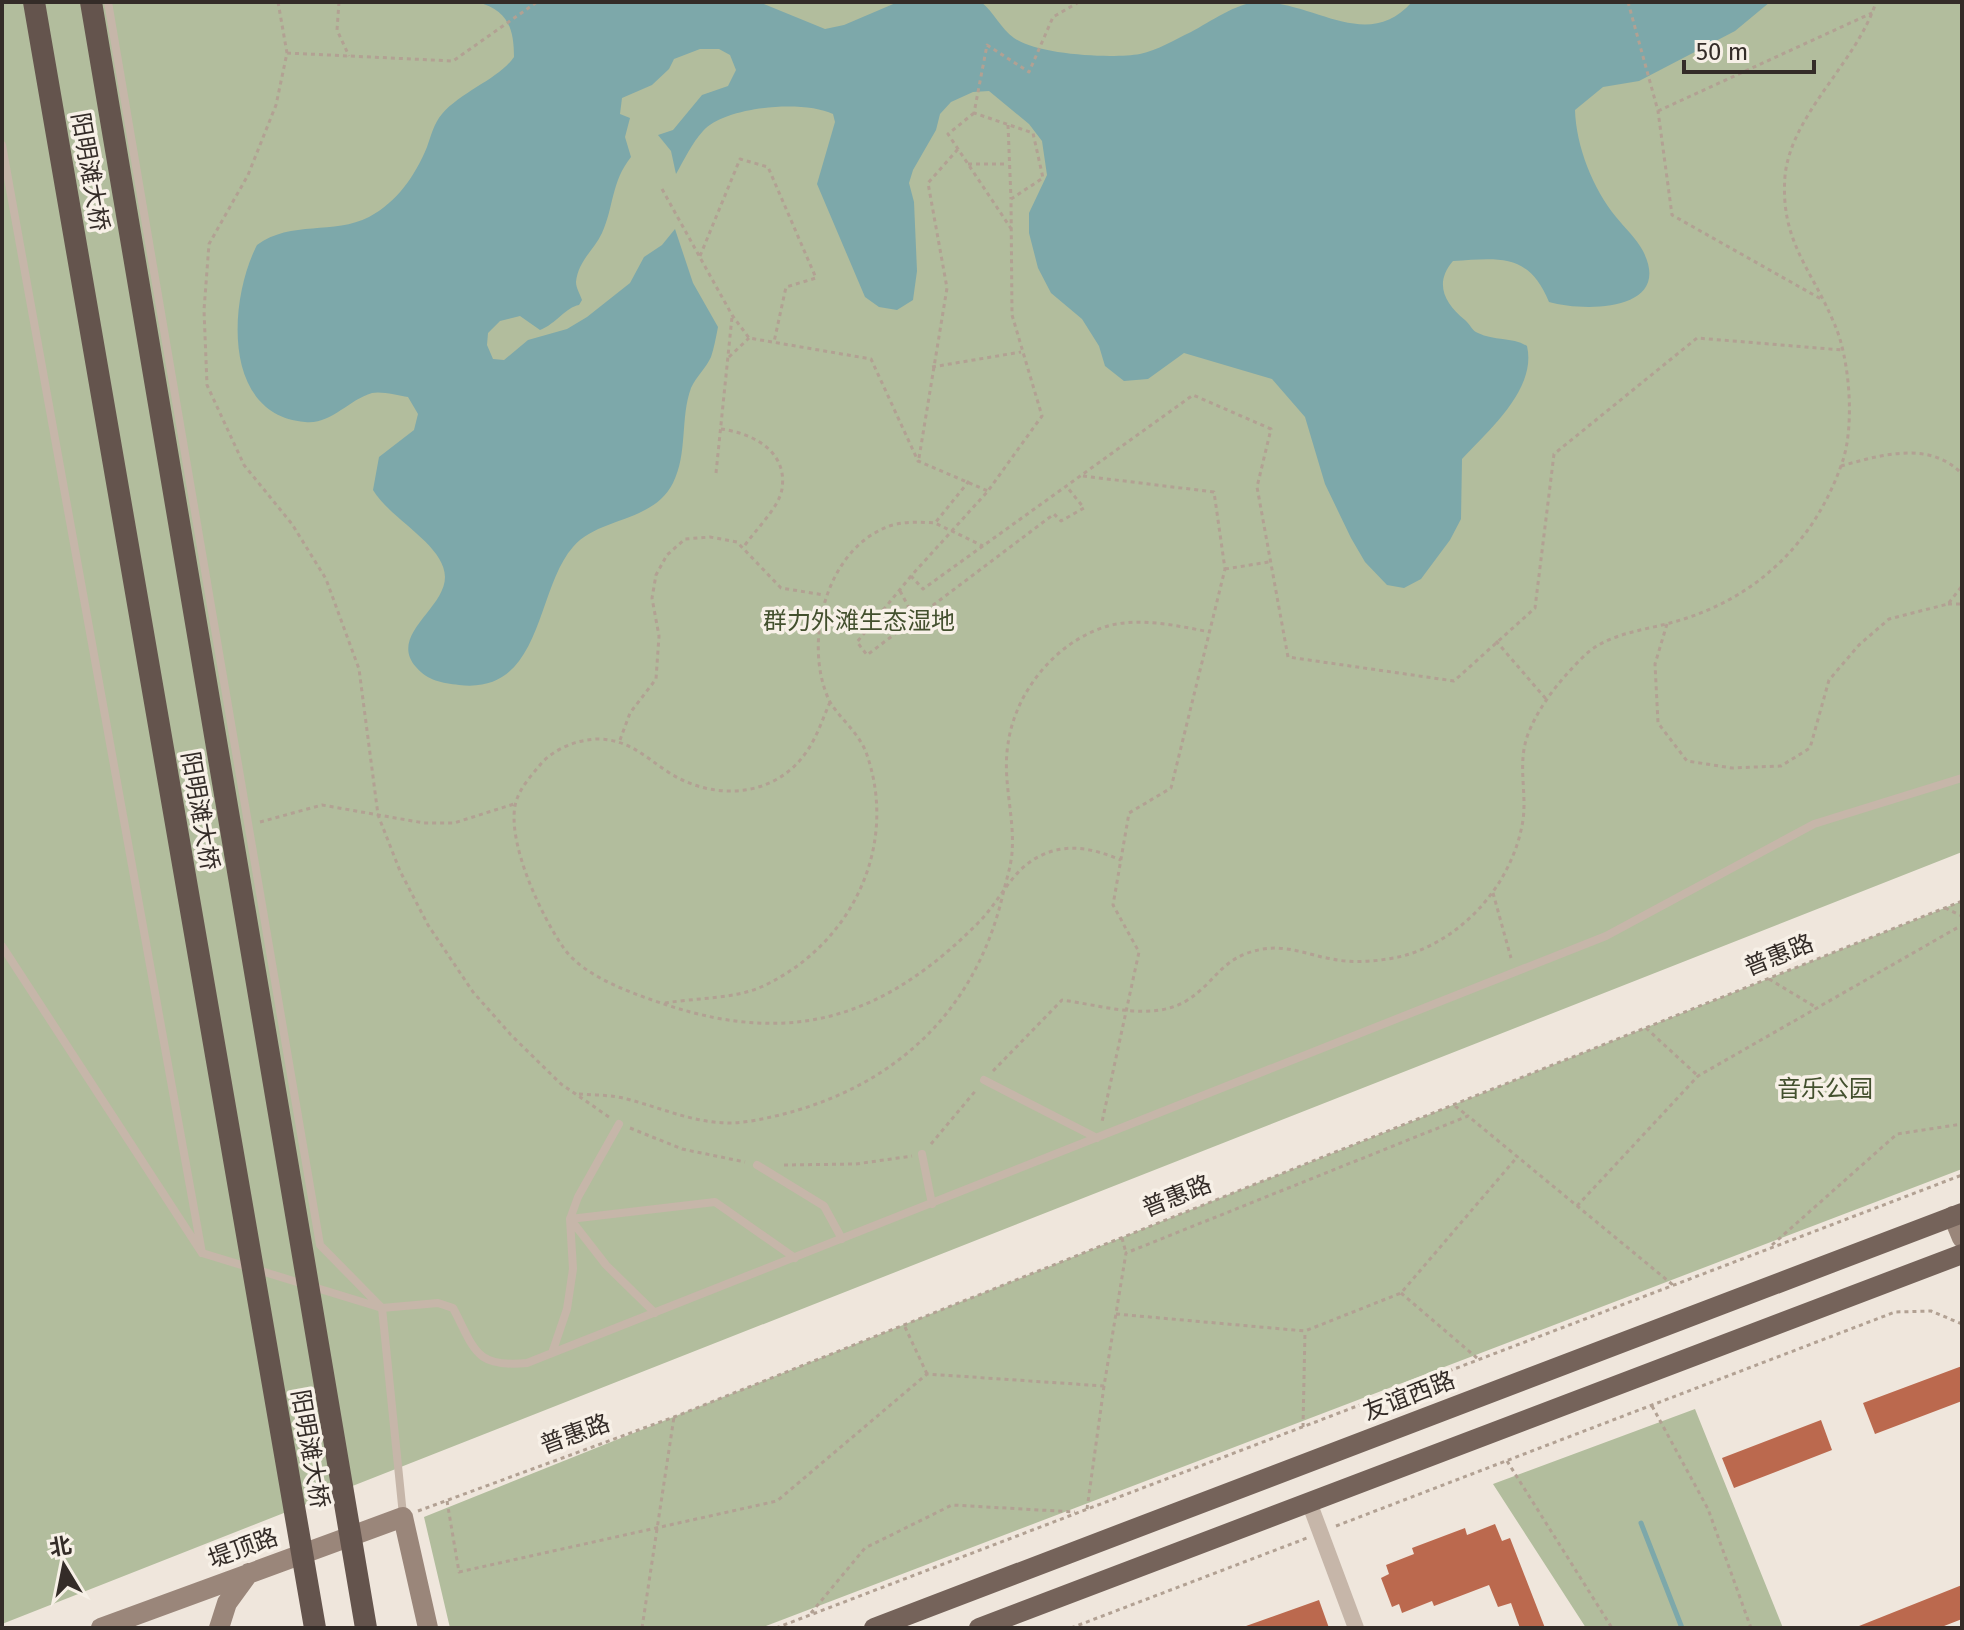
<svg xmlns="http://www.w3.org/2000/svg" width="1964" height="1630" font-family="'Fira Sans','Noto Sans SC',sans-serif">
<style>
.green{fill:#b2bd9d}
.water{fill:#7da8aa}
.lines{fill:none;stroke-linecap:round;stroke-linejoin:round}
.stream{stroke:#7da8aa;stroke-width:5}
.building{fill:#bb694e}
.path{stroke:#b2a193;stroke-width:3;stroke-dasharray:4 4;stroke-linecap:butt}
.service{stroke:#c6b6a9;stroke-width:8}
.minor{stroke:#c6b6a9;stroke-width:16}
.secondary{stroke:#9a867a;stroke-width:20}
.primary{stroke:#75635a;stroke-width:20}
.trunk-bridge{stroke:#64544d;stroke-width:22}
.labels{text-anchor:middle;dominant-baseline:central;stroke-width:7;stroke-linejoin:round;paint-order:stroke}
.street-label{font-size:24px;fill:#342c28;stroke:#f7f0e7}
.park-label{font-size:24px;fill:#43502e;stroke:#f7f0e7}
</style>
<rect width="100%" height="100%" fill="#efe6dc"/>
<!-- green -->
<path class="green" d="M2 2H1962V852L2 1624Z
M1962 901V1169L761 1628H450L424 1517Z
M1695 1409 1783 1628H1586L1493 1484Z"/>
<!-- water -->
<path class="water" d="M477 2H759L825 29 844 25 898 2H981C994 12 1001 29 1014 38 1037 55 1112 59 1140 54 1158 50 1174 40 1191 32 1210 22 1236 3 1258 2 1314 1 1367 53 1412 2H1770L1735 31 1639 81 1603 87 1575 110C1576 146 1593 189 1616 217 1625 228 1636 238 1643 251 1674 312 1584 312 1549 302 1529 253 1500 258 1453 261 1434 283 1444 303 1465 320 1470 324 1472 331 1478 333 1494 341 1513 337 1527 346 1537 389 1489 430 1462 459L1461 519 1450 540 1421 579 1404 588 1387 585 1365 562 1351 538 1325 484 1305 417 1272 379 1184 353 1148 379 1124 381 1105 366 1099 346 1082 319 1051 293 1038 268 1029 233V213L1047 175 1042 141 1029 124 989 91 973 92 951 102 940 114 936 130 913 170 909 183 914 202 917 271 913 300 897 310 879 307 865 297 817 184 835 122 833 114C803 100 726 106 703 131 692 143 684 160 676 174L671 151 658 135 673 130 702 95 728 86 736 70 730 55 719 49H700L674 59 669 69 652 85 622 98 620 114 630 118 625 137 631 157C611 182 614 207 602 233 594 250 578 261 576 282 576 288 580 294 582 300L579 305C566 307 556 324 540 330L520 316 500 321 488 333 487 345 493 359 504 360 528 340 567 329 587 317 630 283 644 257 662 245 675 229 693 283 718 327C716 337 714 348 711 357 706 368 696 377 691 388 680 418 688 453 673 483 653 523 598 517 573 547 535 590 543 695 459 685 442 683 428 681 416 667 388 635 445 609 445 577 445 545 390 519 373 490L379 457 414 430 418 414 408 397C398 395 381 391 372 393 348 400 331 425 305 422 221 415 229 299 257 245 291 220 334 235 369 217 397 202 415 176 427 147 431 136 434 123 442 114 462 91 499 79 514 57 514 27 507 10 477 2Z"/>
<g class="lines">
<!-- stream -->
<path class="stream" d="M1641 1523 1682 1628"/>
</g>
<!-- building -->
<path class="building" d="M1962 1366V1401L1875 1434 1863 1403Z
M1821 1420 1832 1450 1734 1488 1722 1458Z
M1495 1524 1502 1541 1510 1538 1545 1628H1520L1511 1603 1498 1607 1489 1585 1434 1606 1432 1601 1402 1613 1399 1604 1392 1607 1381 1578 1389 1574 1386 1565 1414 1554 1412 1548 1465 1528 1467 1535Z
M1962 1585V1619L1939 1628H1854Z
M1319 1600 1329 1628H1247L1246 1626Z"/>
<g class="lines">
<!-- path -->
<path class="path" d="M278 2 287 53 276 105 248 175 209 244 204 310 207 385 244 465 292 524 326 579 359 669 378 815 400 871 428 925 473 992 511 1035 561 1084 609 1117
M339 2 337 30 349 56
M1079 2 1053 17 1029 72 987 45 974 113 1033 133 1043 178 1011 199 1012 315 1042 416 988 491 911 576 923 589 1193 395 1271 429 1257 487 1288 657 1454 681 1535 608 1554 454 1697 338 1842 350
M1628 2 1658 111 1672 215 1821 299
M287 53 453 61 537 2
M1658 111 1872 13
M974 113 948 134 1012 230
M1008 125 1011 199
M968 164H1008
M662 189 732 315 749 338 871 359 918 461 988 491
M700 256 740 159 768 167 816 278 786 287 774 342
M729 357 749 338
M932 367 1021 352
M721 429C751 433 788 450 782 489 779 508 754 531 743 548
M919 458 947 288 928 183 958 149
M1841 466C1880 455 1930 440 1962 474
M716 473 732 317
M1083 476 1214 492 1225 569 1171 788 1129 813 1113 905 1139 952 1102 1122
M969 481 935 523 983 546
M1225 569 1269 562
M911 576 857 642 867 655 1054 514 1061 521 1084 508 1067 487
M900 591 914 617
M1948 604H1962
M1667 624 1655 664 1658 723 1687 761 1732 768 1781 766 1810 748 1829 680 1859 645 1889 619 1948 604 1962 586
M1496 641 1546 699
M830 702C823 718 817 737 807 751 775 799 712 801 668 772 644 756 629 740 599 739 578 739 553 749 540 765 530 777 518 790 515 806 508 845 541 915 563 947 583 977 634 994 667 1005 795 1047 886 1016 979 922 1000 901 1012 869 1040 856 1068 842 1094 849 1121 860
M620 740 630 713 656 679 659 636 652 598 656 575 667 555 685 539 710 537 737 542 781 588 824 595
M260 822 322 805 424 823H454L514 804
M1493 893 1511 958
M1945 908 1962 916
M1769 979 1817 1008
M665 1003C695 998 734 999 761 987 850 947 899 848 867 755 860 733 837 716 829 700 803 644 825 551 887 527 901 521 921 522 935 523
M1646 1028 1698 1076
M993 1071 1062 1000C1100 1005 1151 1022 1186 1001 1218 981 1220 957 1263 949 1288 945 1308 955 1332 959 1354 964 1381 961 1403 956 1464 939 1513 883 1523 820 1527 791 1517 764 1528 734 1540 704 1560 680 1583 657 1606 634 1640 631 1670 623 1754 601 1814 544 1842 463 1855 427 1850 358 1834 323 1811 268 1780 241 1785 176 1791 114 1857 62 1876 2
M579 1094C595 1095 612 1095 627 1099 669 1110 706 1129 751 1121 879 1099 973 1023 1003 894 1006 881 1011 866 1012 853 1015 816 1002 781 1008 744 1015 692 1056 641 1108 626 1140 617 1178 626 1210 632
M1455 1106 1468 1116
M630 1128 682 1149 745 1162
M931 1144 977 1089
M784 1165 856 1164 912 1156
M1577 1206 1698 1076 1962 925
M1122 1238 1126 1253
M1772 1245 1897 1134 1962 1124
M1401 1293 1477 1358
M1116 1314 1305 1331 1401 1293 1518 1156
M905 1327 927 1374
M1652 1406 1708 1509 1751 1628
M1303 1427 1305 1331
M1507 1461 1612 1628
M447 1501 459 1572 777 1501 927 1374 1104 1386 1126 1253 1468 1116 1673 1285
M1087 1509 1104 1386
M418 1511 674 1417 1962 901
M1336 1526 1895 1312 1931 1311 1962 1324
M811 1613 865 1548 952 1505 1075 1512
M642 1628 674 1417
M776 1628 1962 1175
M1071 1628 1307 1538"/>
<!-- service -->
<path class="service" d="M108 2 320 1245 382 1308 438 1303 453 1308C475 1349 474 1368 527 1363L1606 936 1814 824 1962 778
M2 145 202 1253
M2 946 202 1253 382 1308 403 1515
M984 1080 1097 1138
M922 1154 932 1204
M757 1165 824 1206 842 1239
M570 1219 715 1202 795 1258
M571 1220 606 1265 655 1313
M552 1353 567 1309 573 1269 570 1219 578 1197 619 1124"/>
<!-- minor -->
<path class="minor" d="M1309 1502 1356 1628"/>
<!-- secondary -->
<path class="secondary" d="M1953 1216 1962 1238
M101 1628 403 1517 428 1628
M219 1628 227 1603 249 1573"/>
<!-- primary -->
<path class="primary" d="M874 1628 1962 1213
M979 1628 1962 1254"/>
<!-- trunk-bridge -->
<path class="trunk-bridge" d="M34 2 315 1628
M91 2 366 1628"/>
</g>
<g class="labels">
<!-- street labels -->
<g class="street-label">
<text transform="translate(90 172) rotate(80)">阳明滩大桥</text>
<text transform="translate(200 811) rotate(80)">阳明滩大桥</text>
<text transform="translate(1779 955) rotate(-22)">普惠路</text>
<text transform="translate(1177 1196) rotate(-22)">普惠路</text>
<text transform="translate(1409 1396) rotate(-21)">友谊西路</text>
<text transform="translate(575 1434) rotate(-20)">普惠路</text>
<text transform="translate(310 1449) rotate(80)">阳明滩大桥</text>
<text transform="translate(243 1548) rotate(-20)">堤顶路</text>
</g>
<!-- park labels -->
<g class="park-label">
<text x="859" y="621">群力外滩生态湿地</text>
<text x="1825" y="1089">音乐公园</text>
</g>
</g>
<!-- border -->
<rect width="1964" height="1630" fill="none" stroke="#342c28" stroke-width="8"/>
<!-- north arrow -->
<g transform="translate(64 1566) rotate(350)" stroke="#f7f0e7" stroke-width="6" paint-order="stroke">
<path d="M0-6L14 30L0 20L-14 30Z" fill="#342c28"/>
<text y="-12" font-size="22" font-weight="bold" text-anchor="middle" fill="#342c28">北</text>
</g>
<!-- scale -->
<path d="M1684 60v12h130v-12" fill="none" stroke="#342c28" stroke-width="4"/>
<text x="1696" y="60" font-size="24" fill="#342c28" stroke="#f7f0e7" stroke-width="6" paint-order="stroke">50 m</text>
</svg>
